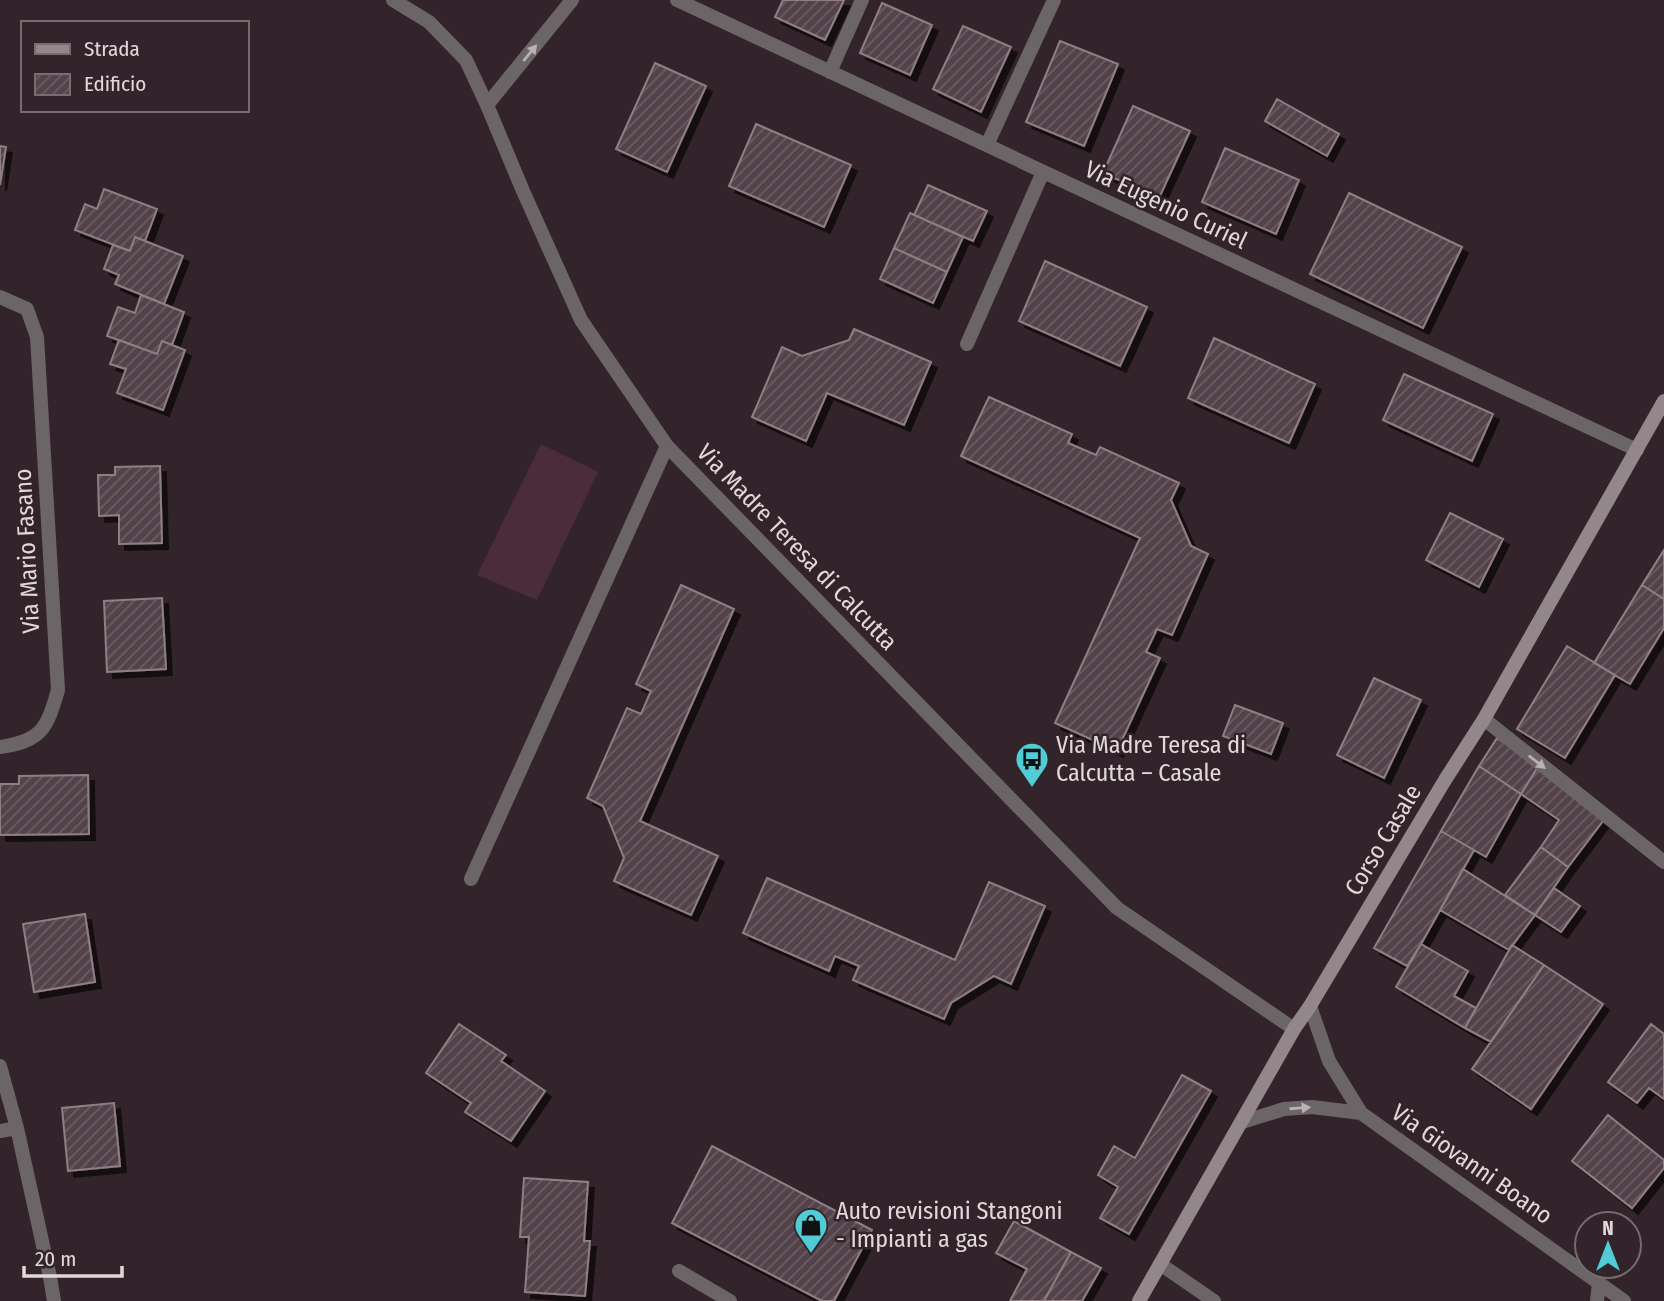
<svg xmlns="http://www.w3.org/2000/svg" width="1664" height="1301" font-family="'Fira Sans Condensed',sans-serif">
<style>
.pitch{fill:#4b2c3a}
.building{fill:url(#building-hatch);stroke:#907e85;stroke-width:2;filter:url(#shadow)}
.lines{fill:none;stroke-linecap:round;stroke-linejoin:round}
.lane{stroke:#6c6568;stroke-width:14}
.street{stroke:#6c6568;stroke-width:14}
.secondary{stroke:#93878b;stroke-width:14}
.oneway{fill:#b9b0b3}
.labels{text-anchor:middle;dominant-baseline:central;stroke-width:5;stroke-linejoin:round;paint-order:stroke}
.street-label{font-size:24px;fill:#e2d8dc;stroke:#32242a}
.poi-label{font-size:24px;fill:#e2d8dc;stroke:#32242a;text-anchor:start}
</style>
<defs>
<pattern id="building-hatch" width="6" height="6" patternUnits="userSpaceOnUse" patternTransform="scale(1.75)"><rect width="6" height="6" fill="#53434a"/><path d="M-1 1l2-2M0 6l6-6M5 7l2-2" fill="none" stroke="#6b5d64"/></pattern>
<filter id="shadow"><feDropShadow dx="6" dy="6" stdDeviation="0" flood-color="#0009"/></filter>
</defs>
<rect width="100%" height="100%" fill="#32242a"/>
<!-- pitch -->
<path class="pitch" d="M541 444 598 472 537 600 477 575Z"/>
<!-- building -->
<path class="building" d="M783 0H844L825 40 775 17Z
M882 3 932 25 910 75 860 53Z
M963 26 1011 47 981 112 933 89Z
M1060 41 1118 64 1084 146 1026 122Z
M655 63 706 86 667 172 616 149Z
M1277 99 1339 134 1327 156 1265 121Z
M1133 106 1190 131 1159 198 1103 173Z
M756 124 851 165 824 227 729 186Z
M0 146 6 147 0 185Z
M1225 148 1299 180 1276 234 1202 202Z
M928 185 987 211 973 241 914 215Z
M104 189 157 209 145 241 135 237 130 251 75 230 85 204 97 209Z
M1349 193 1462 247 1423 328 1310 274Z
M910 213 963 237 947 272 894 248Z
M135 237 183 256 164 304 115 284 119 275 104 269 113 245 130 251Z
M894 248 947 272 933 303 880 279Z
M1045 261 1147 307 1120 366 1019 321Z
M141 295 184 312 172 345 162 341 157 354 107 336 118 307 135 313Z
M854 329 931 362 904 425 827 393 806 441 752 417 782 347 802 356 849 340Z
M1214 338 1315 384 1289 443 1188 398Z
M119 340 157 354 162 341 185 350 163 410 117 393 126 369 110 364Z
M1404 374 1493 414 1472 461 1383 420Z
M989 397 1072 434 1068 443 1096 455 1100 447 1179 483 1171 500 1191 546 1208 554 1172 635 1157 629 1146 652 1160 658 1117 751 1055 723 1140 538 961 456Z
M160 466 162 543 119 544V515L99 516 98 475H115V467Z
M1450 513 1503 539 1479 587 1426 560Z
M1664 550V599L1642 585Z
M681 585 734 609 640 821 718 856 691 915 614 881 624 858 603 806 587 798 627 708 641 714 651 691 636 684Z
M1642 585 1664 599V628L1630 684 1594 663Z
M162 598 166 669 107 672 104 601Z
M1567 646 1615 675 1565 758 1517 729Z
M1374 678 1421 700 1384 778 1337 755Z
M1235 705 1283 723 1271 754 1223 736Z
M1497 738 1539 765 1521 794 1479 766Z
M1539 765 1603 821 1568 867 1541 847 1559 820 1521 794Z
M1479 766 1521 794 1486 857 1441 831Z
M88 775 89 834 0 835V784H19V776Z
M1441 831 1474 850 1421 944 1407 966 1374 948Z
M1541 847 1568 867 1535 915 1505 895Z
M1463 869 1535 915 1509 950 1440 910Z
M767 878 955 960 989 882 1045 906 1011 984 994 976 951 1003 944 1019 853 980 859 966 835 956 829 971 743 933Z
M1554 888 1580 906 1561 932 1535 915Z
M85 914 95 982 34 992 23 924Z
M1421 944 1468 971 1454 996 1476 1008 1465 1028 1396 987Z
M1512 945 1544 965 1491 1042 1465 1028Z
M1544 965 1603 1004 1531 1109 1472 1069Z
M459 1024 506 1055 501 1061 545 1091 511 1141 465 1112 471 1103 426 1073Z
M1651 1024 1664 1034V1099L1649 1088 1637 1103 1608 1082Z
M1182 1075 1211 1091 1129 1234 1100 1218 1118 1187 1098 1175 1114 1146 1135 1158Z
M114 1103 120 1166 68 1171 62 1108Z
M1608 1115 1664 1160V1168L1632 1208 1572 1161Z
M712 1146 872 1230 834 1301H822L672 1223Z
M524 1178 588 1182 584 1241H590L585 1296 525 1292 529 1237H520Z
M1014 1221 1071 1252 1044 1301H1010L1027 1269 996 1253Z
M1071 1252 1101 1268 1082 1301H1044Z"/>
<g class="lines">
<!-- lane -->
<path class="lane" d="M1160 1264 1214 1301
M679 1271 730 1301
M1597 1301 1599 1283"/>
<!-- street -->
<path class="street" d="M393 0 429 22 466 60 487 105 523 191 581 320 667 446 1117 908 1294 1029
M677 0 1637 450
M830 72 862 0
M487 105 572 0
M987 145 1054 0
M0 297 27 309 37 337 58 690C47 728 42 741 0 747
M967 344 1043 172
M1484 719 1664 862
M471 879 667 446
M1310 1006 1329 1061 1361 1113 1624 1301
M0 1066 17 1128 50 1277 54 1301
M1242 1122 1284 1109 1312 1107 1361 1113
M0 1131 17 1128"/>
<!-- secondary -->
<path class="secondary" d="M1139 1301 1294 1029 1310 1006 1445 780 1484 719 1664 401"/>
</g>
<!-- one-way arrows -->
<defs><path id="oneway-solid" d="M-6-.8H1V-3.2L6.5 0L1 3.2V.8H-6Z" transform="scale(1.75)"/></defs>
<g class="oneway">
<use href="#oneway-solid" transform="translate(530 53) rotate(-51)"/>
<use href="#oneway-solid" transform="translate(1537 762) rotate(38)"/>
<use href="#oneway-solid" transform="translate(1300 1108) rotate(-4)"/>
</g>
<!-- icons -->
<defs>
<symbol id="bus-pin" viewBox="-11 -11 22 30"><path d="M0 17L-7.5 6A9.5 9.5 0 1 1 7.5 6Z" fill="#51ccd5" stroke="#32242a"/><path d="M-5-6H5V4H4V6H2V4H-2V6H-4V4H-5ZM-3.5-4V0h7V-4ZM-3.5 1.2v1.5H-2V1.2ZM2 1.2v1.5H3.5V1.2Z" fill="#111"/></symbol>
<symbol id="shop-pin" viewBox="-11 -11 22 30"><path d="M0 17L-7.5 6A9.5 9.5 0 1 1 7.5 6Z" fill="#51ccd5" stroke="#32242a"/><path d="M-5-2.5h2.3a2.7 3.5 0 0 1 5.4 0H5L5.5 6h-11ZM-1.5-2.5h3a1.5 2.3 0 0 0-3 0Z" fill="#111"/></symbol>
</defs>
<g fill-rule="evenodd">
<use href="#bus-pin" x="1013" y="740" width="38" height="52"/>
<use href="#shop-pin" x="792" y="1206" width="38" height="52"/>
</g>
<g class="labels">
<!-- street labels -->
<g class="street-label">
<text transform="translate(1166 205) rotate(25)">Via Eugenio Curiel</text>
<text transform="translate(797 547) rotate(46)">Via Madre Teresa di Calcutta</text>
<text transform="translate(27 551) rotate(-93)">Via Mario Fasano</text>
<text transform="translate(1383 840) rotate(-59)">Corso Casale</text>
<text transform="translate(1472 1164) rotate(35)">Via Giovanni Boano</text>
</g>
<!-- poi labels -->
<g class="poi-label">
<text x="1056" y="745">Via Madre Teresa di<tspan x="1056" dy="28">Calcutta – Casale</tspan></text>
<text x="836" y="1211">Auto revisioni Stangoni<tspan x="836" dy="28">- Impianti a gas</tspan></text>
</g>
</g>
<!-- legend -->
<rect x="21" y="21" width="228" height="91" fill="#32242a" stroke="#786c71" stroke-width="2"/>
<rect x="35" y="44" width="35" height="10" fill="#93878b" stroke="#786c71" stroke-width="2"/>
<text x="84" y="56" font-size="21" fill="#e2d8dc">Strada</text>
<rect x="35" y="74" width="35" height="21" fill="url(#building-hatch)" stroke="#786c71" stroke-width="2"/>
<text x="84" y="91" font-size="21" fill="#e2d8dc">Edificio</text>
<!-- north arrow -->
<g transform="translate(1608 1245)"><circle r="33" fill="#32242a" stroke="#786c71" stroke-width="2"/>
<path d="M0-5L12 26L0 18L-12 26Z" fill="#51ccd5"/>
<text y="-10" font-size="19" font-weight="bold" text-anchor="middle" fill="#e2d8dc">N</text>
</g>
<!-- scale -->
<path d="M24 1266v10h98v-10" fill="none" stroke="#e2d8dc" stroke-width="3.5"/>
<text x="35" y="1266" font-size="21" fill="#e2d8dc" stroke="#32242a" stroke-width="5" paint-order="stroke">20 m</text>
</svg>
